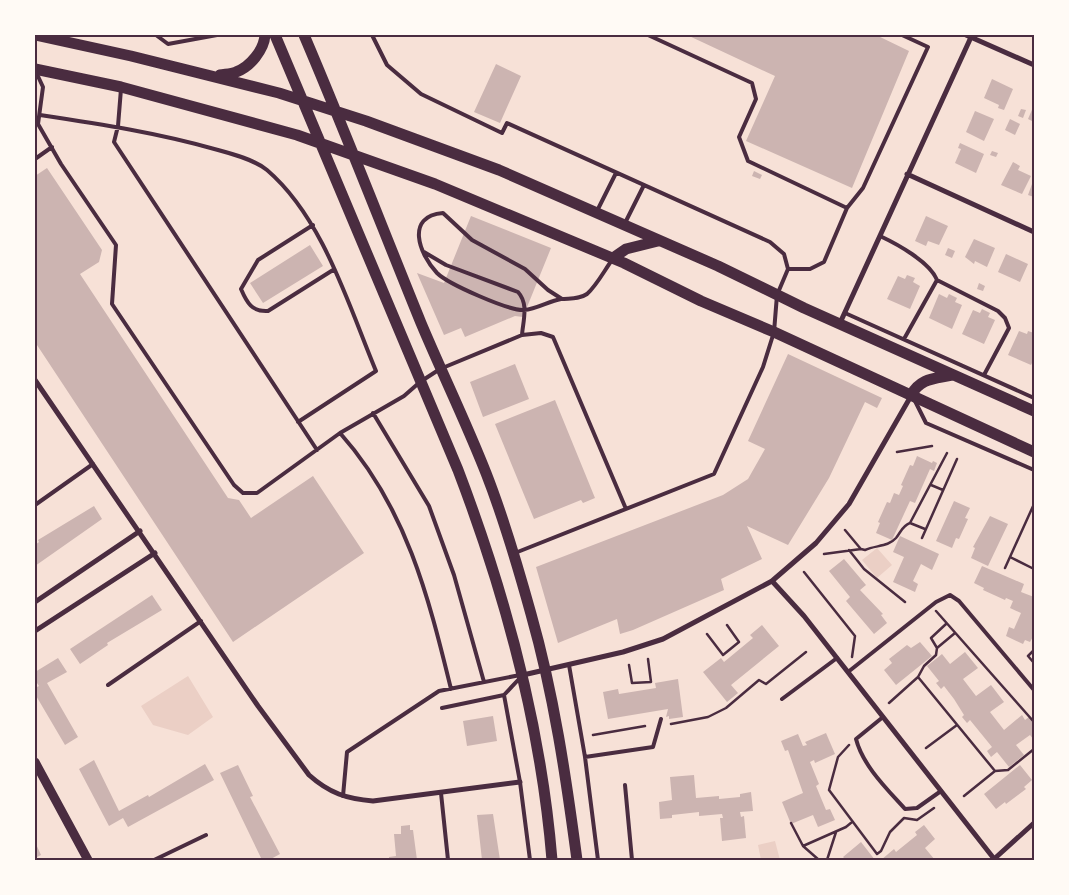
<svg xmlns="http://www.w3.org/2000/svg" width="1069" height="895" font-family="'Asap Condensed',sans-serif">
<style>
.green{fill:#ebcfc5}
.building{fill:#ccb4b1}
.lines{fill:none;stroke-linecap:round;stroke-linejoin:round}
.path{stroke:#4a2c40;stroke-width:2.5}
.service{stroke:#4a2c40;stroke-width:4}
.minor{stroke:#4a2c40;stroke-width:5}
.tertiary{stroke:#4a2c40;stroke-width:9}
.primary{stroke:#4a2c40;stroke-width:11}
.neatline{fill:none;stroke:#4a2c40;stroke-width:2}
</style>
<rect width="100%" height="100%" fill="#f7e1d7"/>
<!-- green -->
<path class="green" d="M877 548 892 565 877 578 862 560Z
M188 676 213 717 188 735 153 725 141 706Z
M775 841 780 860H761L758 845Z"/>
<!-- building -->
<path class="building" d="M687 35H876L909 51 852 188 746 141 775 76Z
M496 64 521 76 500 123 474 112Z
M992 79 1013 89 1004 110 998 108 999 105 984 98Z
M1034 105V122L1028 119Z
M1021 109 1026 110 1023 118 1018 116Z
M975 111 994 119 984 141 966 132Z
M1010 119 1020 124 1015 135 1005 130Z
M960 143 984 154 976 173 955 163 961 149 958 148Z
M992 151 998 153 996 157 990 155Z
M1013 162 1020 166 1018 170 1031 176 1022 194 1001 185Z
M47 168 102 250 99 262 80 274 228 498 239 500 251 518 313 476 364 553 233 642 35 342V176Z
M754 171 762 175 760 179 752 176Z
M1032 184 1034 185V197L1028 195Z
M471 216 551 248 523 317 515 316 465 337 461 328 444 335 417 273 444 283Z
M926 216 948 226 939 245 928 241 926 246 915 241Z
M974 239 995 248 987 267 975 261 974 264 965 257Z
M310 245 323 266 263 303 250 283Z
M948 248 955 251 952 258 945 255Z
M1006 254 1028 264 1020 282 998 272Z
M907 275 915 278 913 282 920 286 910 309 887 299 898 276 905 279Z
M979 283 985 286 983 291 977 289Z
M939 294 947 298 949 294 957 298 955 302 962 305 952 329 929 318Z
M982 309 990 313 988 317 995 320 984 344 962 334 973 310 980 313Z
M1019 331 1027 334 1028 331 1034 333V359L1031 365 1008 355Z
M788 354 882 398 877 408 865 402 829 478 788 545 747 526 762 559 721 579 724 590 633 630 620 634 617 619 558 643 536 567 723 495 748 479 765 449 748 441Z
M515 364 529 399 483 417 470 382Z
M555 400 595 498 583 503 581 500 534 519 495 424Z
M917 456 932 463 933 461 937 463 934 471 930 469 915 503 910 501 892 540 876 533 880 523 878 522 887 502 890 503 894 493 899 495 903 486 901 485 910 465 913 466Z
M954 501 970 508 965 518 968 519 959 539 956 538 952 548 936 541Z
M94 506 102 519 35 566V545L39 542 38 540Z
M990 516 1008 524 988 566 971 558 975 548 973 547Z
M900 536 939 554 932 570 921 564 913 581 918 584 915 592 893 582 904 557 893 552Z
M844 559 866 585 860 590 883 614 881 615 887 623 874 634 846 601 850 597 829 571Z
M982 566 1024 584 1021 592 1034 597V635L1030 642 1025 640 1023 644 1006 636 1009 627 1014 629 1021 613 1010 608 1013 601 1006 598 1005 600 983 590 984 588 974 583Z
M152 595 162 610 107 643 108 645 80 664 70 649Z
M762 625 779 646 731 685 738 693 727 702 703 672 721 658 724 662 753 638 750 635Z
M920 642 932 656 896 685 884 670 892 663 889 659 907 645 911 648Z
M965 652 978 668 963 679 976 696 991 685 1004 702 990 712 1004 730 1022 715 1025 720 1029 717 1034 723V740L1030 735 1016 745 1024 755 1009 767 997 752 991 757 987 751 992 747 970 720 967 723 962 717 964 715 954 699 944 686 941 689 936 683 939 681 927 666 942 654 950 664Z
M58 658 67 672 47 683 78 737 65 745 35 694V688L39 686 35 680V672Z
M678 679 683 717 669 719V716L666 717 668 709 608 719 603 692 618 689 619 694 656 688 655 683Z
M493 716 497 741 467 746 463 721Z
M826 733 835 754 815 763 814 760 810 762 819 784 816 786 826 810 830 809 835 820 818 827 813 815 791 824 782 802 803 793 788 750 785 751 781 741 798 734 803 746 807 745 805 742Z
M94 760 119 811 148 795 149 797 205 764 214 780 128 827 123 818 109 826 79 769Z
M238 765 253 796 250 797 280 854 269 860H262L220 773Z
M1020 765 1032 780 1024 787 1026 789 1006 804 1005 802 996 809 984 794Z
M694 775 696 798 719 796V799L740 797V794L751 792 753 811 740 812 741 817 744 816 746 838 722 841 720 818H723L722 814 699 816V812L672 815V818L660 819 659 802 672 800 670 777Z
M493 814 500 860H482L477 815Z
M410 825V830H413L417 860H389V857L396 856 394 834H401V826Z
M924 825 935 839 925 848 935 860H881L894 849 896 852 917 835 915 832Z
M35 842 41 855 35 858Z
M861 842 875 860H846L843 857Z"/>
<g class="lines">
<!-- path -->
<path class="path" d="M897 452 932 446
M931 485 943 490
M925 529 910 523 947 453
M845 530 860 548
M922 538 957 459
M849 550 864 569 905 602
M824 554 861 549 865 550C876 545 888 547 896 538 901 532 902 526 910 523
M1010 557 1034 569
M1005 568 1034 504
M804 572 855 636 852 657
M936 611 1034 722
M707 634 723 655 739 642 727 625
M937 648 931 638 946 624
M1034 650 1028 656 1034 663
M629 665 632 683 651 682 648 659
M918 677 995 771
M889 703 918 677 924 666 936 655 937 648 955 633
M671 724 708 717 726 708 759 680 766 684 806 652
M593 735 645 726
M849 745 838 757 829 790 877 854 881 851 890 832 904 818 917 820 934 808
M926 748 957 725
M964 796 995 771 1008 770 1034 749
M791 823 803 846 819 860
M803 846 846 827 852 822
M827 860 836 832"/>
<!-- service -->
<path class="service" d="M156 35 168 44 217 35
M372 35 387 65 421 94 502 133 507 123 770 242 784 254 788 269 777 295 774 332 763 367 714 474 515 553
M648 35 752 83 756 99 739 137 748 161 847 208 824 262 810 269H788
M36 72 43 87 38 124 61 164 116 245 112 304 234 485 243 493H257L340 433 404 396 420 382 440 369 522 335 541 333 553 337 626 509
M121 89 118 126 114 142 317 450
M40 115C100 124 159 133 218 150 233 154 255 160 267 170 323 218 348 304 376 371L298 422
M35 159 52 147
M847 208 863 188 928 47 902 35
M597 211 616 173
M625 223 644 185
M313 225 258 260 241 289C247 303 252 312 268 311L333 270
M880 236C897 244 930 262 937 280L998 311 1005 318 1009 328 984 375
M424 252 446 265 518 292C529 304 523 321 522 335
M562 299 548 290 525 269 472 240 443 213C405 216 419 254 437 273 448 284 509 311 524 310 537 309 549 301 561 299 570 298 578 300 587 294 597 285 604 271 612 260
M845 313 1034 398
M904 339 937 280
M914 399 926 423 1034 470
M373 413 429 506 454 575 484 682
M340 433C406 507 428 595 451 689
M35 505 93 464
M569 665 585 757 598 860
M848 672 936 602 950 595 959 601 1034 690
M108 685 201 621
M504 695 520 782 530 860
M782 699 837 658
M442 708 504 695 519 679
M883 717 856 739C863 766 887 789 905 809L917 808 941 791
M585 757 653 747 661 719
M625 785 632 860
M441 793 448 860
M343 796 347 752 439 691 520 675
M154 860 206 835"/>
<!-- minor -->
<path class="minor" d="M966 35 1034 65
M907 174 1034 232
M840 323 972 35
M35 380 258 706 309 775C329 793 347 799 373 801L520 782
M772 581 804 616 995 860
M35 602 140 531
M35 631 155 553
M523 675 623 652 663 639 772 581 816 543 849 504 911 396
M993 860 1034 823"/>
<!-- tertiary -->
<path class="tertiary" d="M35 762 88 860"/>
<!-- primary -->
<path class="primary" d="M35 35 131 56 279 93 366 121 499 170 718 266 804 308 1034 411
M275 35 458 470C506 596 541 725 552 860
M304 35C345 131 382 227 421 323 442 373 466 422 486 473 504 519 518 567 531 614 554 695 566 777 577 860
M35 69 121 87 297 135 435 184 624 263 701 301 774 332 1034 452
M220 75C225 74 231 74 236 72 250 67 264 50 265 35
M613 258 626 249 658 241
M911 395C921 378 933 379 952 375"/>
</g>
<!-- border -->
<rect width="1069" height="895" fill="none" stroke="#fffaf5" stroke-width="72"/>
<rect x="36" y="36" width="997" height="823" class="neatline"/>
</svg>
